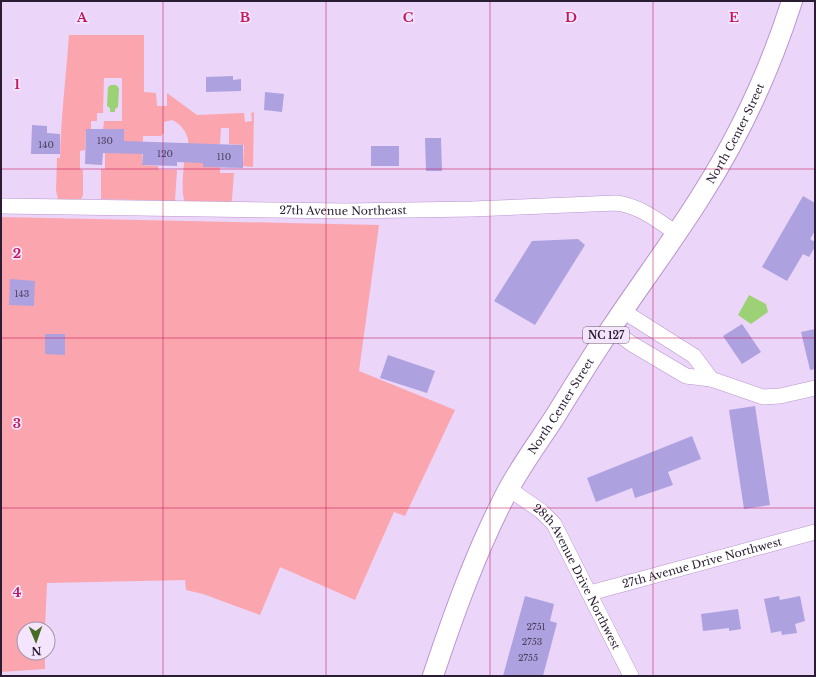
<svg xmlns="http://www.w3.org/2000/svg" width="816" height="677" font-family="'Libre Baskerville',serif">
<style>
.green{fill:#fba5ae}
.water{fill:#9dd175}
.building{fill:#ada2df}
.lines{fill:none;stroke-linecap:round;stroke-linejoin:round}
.minor-casing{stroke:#b995cd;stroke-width:16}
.major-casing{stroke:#b995cd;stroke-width:22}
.minor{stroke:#fff;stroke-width:15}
.major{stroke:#fff;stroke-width:20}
.grid{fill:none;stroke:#c2185b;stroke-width:1;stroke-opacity:0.55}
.labels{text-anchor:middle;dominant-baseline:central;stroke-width:3.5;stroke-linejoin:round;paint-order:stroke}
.number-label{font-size:9px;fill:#4b3e5d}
.shield{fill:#f4e5fd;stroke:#67586f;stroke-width:1}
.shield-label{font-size:10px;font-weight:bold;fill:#2a1c32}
.street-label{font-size:11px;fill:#2a1c32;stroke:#f4e5fd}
.grid-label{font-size:13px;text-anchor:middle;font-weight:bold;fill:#c2185b;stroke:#f4e5fd;stroke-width:3.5;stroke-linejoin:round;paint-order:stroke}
</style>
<rect width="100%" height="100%" fill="#ebd5f9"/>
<!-- green -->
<path class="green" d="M69 35H144V92L156 93 157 106H167V93L197 115 244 113 245 122 252 121 251 113 254 112 253 167 243 166 244 145 229 144V128H221L220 144H204L220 167V173H234L232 199 231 203 185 202C181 193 183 174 184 164 184 157 188 151 188 145 190 136 181 123 172 120L164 122V133L161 136H143L142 165 158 166 159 170H177L175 201 101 199V169H105V153L124 129H103L104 121H122V78H104L103 113H97V121H91V129H86L85 150 80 151V169L83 170V195L81 199H58L56 191 57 158H60C61 117 66 76 69 35Z
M1 217 379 225 359 371 455 410 405 516 394 512 355 600 280 567 260 615 203 594 186 590 185 580 47 583 45 629H24V653H45V669L1 672Z"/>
<!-- water -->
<path class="water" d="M111 85H116L119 88 118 107 115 109V112H110V108L107 106 108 87Z
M749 295 766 304 768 312 751 324 738 315Z"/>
<!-- building -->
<path class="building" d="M233 76V80L241 79V91L206 92V77Z
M265 92 284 94 282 112 264 110Z
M32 125 47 126V133L60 134V154H31Z
M86 129H124V141L243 145V168L203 167V163L177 162V166L142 165 143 154 103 153 102 165 85 164Z
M425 138H441L442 171H426Z
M371 146H399V166H371Z
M803 196 815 203V231L810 239 815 242V247L809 257 803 254 787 281 762 267Z
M578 239 585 245 535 325 494 301 532 241Z
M10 279 35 281 34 306 9 305Z
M742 324 761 352 742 364 723 336Z
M815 329V369L810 370 801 332Z
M45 334H65V355L45 354Z
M388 355 435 371 427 393 380 378Z
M755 406 770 505 744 509 729 410Z
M692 436 701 459 668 472 673 485 635 498 632 488 596 502 587 478Z
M525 596 554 604 550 621 557 623 543 676H503Z
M779 596 780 600 800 596 805 621 795 624 797 633 782 635 781 631 771 633 764 599Z
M738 609 741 629 729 631V628L703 631 701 614Z"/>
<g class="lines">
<defs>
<g id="minor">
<path id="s1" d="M1 206 347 211 472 209 616 203C640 206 657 220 676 233"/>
<path d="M623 311 694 356 711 379"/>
<path d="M611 329 632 344 686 376 711 379 763 397 780 396 815 388"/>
<path id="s2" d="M509 489 541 511 554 524 631 676"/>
<path id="s3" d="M590 593 815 532"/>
</g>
<g id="major">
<path id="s4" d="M433 676C454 613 477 549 508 490 522 464 540 440 556 415 574 386 592 356 612 327 641 283 673 241 701 196 740 135 770 70 792 1"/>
</g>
</defs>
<!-- minor casing -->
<use href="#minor" class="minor-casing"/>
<!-- major casing -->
<use href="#major" class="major-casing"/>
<!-- minor -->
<use href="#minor" class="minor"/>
<!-- major -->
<use href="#major" class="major"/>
</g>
<!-- grid -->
<path class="grid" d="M163 1V676M326 1V676M490 1V676M653 1V676M1 169H815M1 338H815M1 508H815"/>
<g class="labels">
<!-- number labels -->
<g class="number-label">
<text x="105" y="140">130</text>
<text x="46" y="144">140</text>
<text x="165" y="153">120</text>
<text x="224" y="156">110</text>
<text x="22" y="293">143</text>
<text x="536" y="626">2751</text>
<text x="532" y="641">2753</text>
<text x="528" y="657">2755</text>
</g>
<!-- shield labels -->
<rect class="shield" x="583" y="327" width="46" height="16" rx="3"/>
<g class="shield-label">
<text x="606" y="335">NC 127</text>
</g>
<!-- street labels -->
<g class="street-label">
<text stroke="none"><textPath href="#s4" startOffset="624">North Center Street</textPath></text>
<text stroke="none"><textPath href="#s1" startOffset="342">27th Avenue Northeast</textPath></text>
<text stroke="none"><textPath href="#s4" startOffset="300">North Center Street</textPath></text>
<text stroke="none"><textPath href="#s3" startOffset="116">27th Avenue Drive Northwest</textPath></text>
<text stroke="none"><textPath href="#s2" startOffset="114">28th Avenue Drive Northwest</textPath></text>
</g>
</g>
<g class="grid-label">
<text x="82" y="22">A</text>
<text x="245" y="22">B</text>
<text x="408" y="22">C</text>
<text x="571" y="22">D</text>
<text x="734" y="22">E</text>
<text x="17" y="89">1</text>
<text x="17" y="258">2</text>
<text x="17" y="428">3</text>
<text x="17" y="597">4</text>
</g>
<!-- border -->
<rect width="816" height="677" fill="none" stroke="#2a1c32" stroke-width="4"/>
<!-- north arrow -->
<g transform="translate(36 641) rotate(178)"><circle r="19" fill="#f4e5fd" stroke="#a395ac"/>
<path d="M0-3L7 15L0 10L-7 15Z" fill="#476c26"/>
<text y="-6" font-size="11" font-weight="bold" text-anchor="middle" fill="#2a1c32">N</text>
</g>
</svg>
